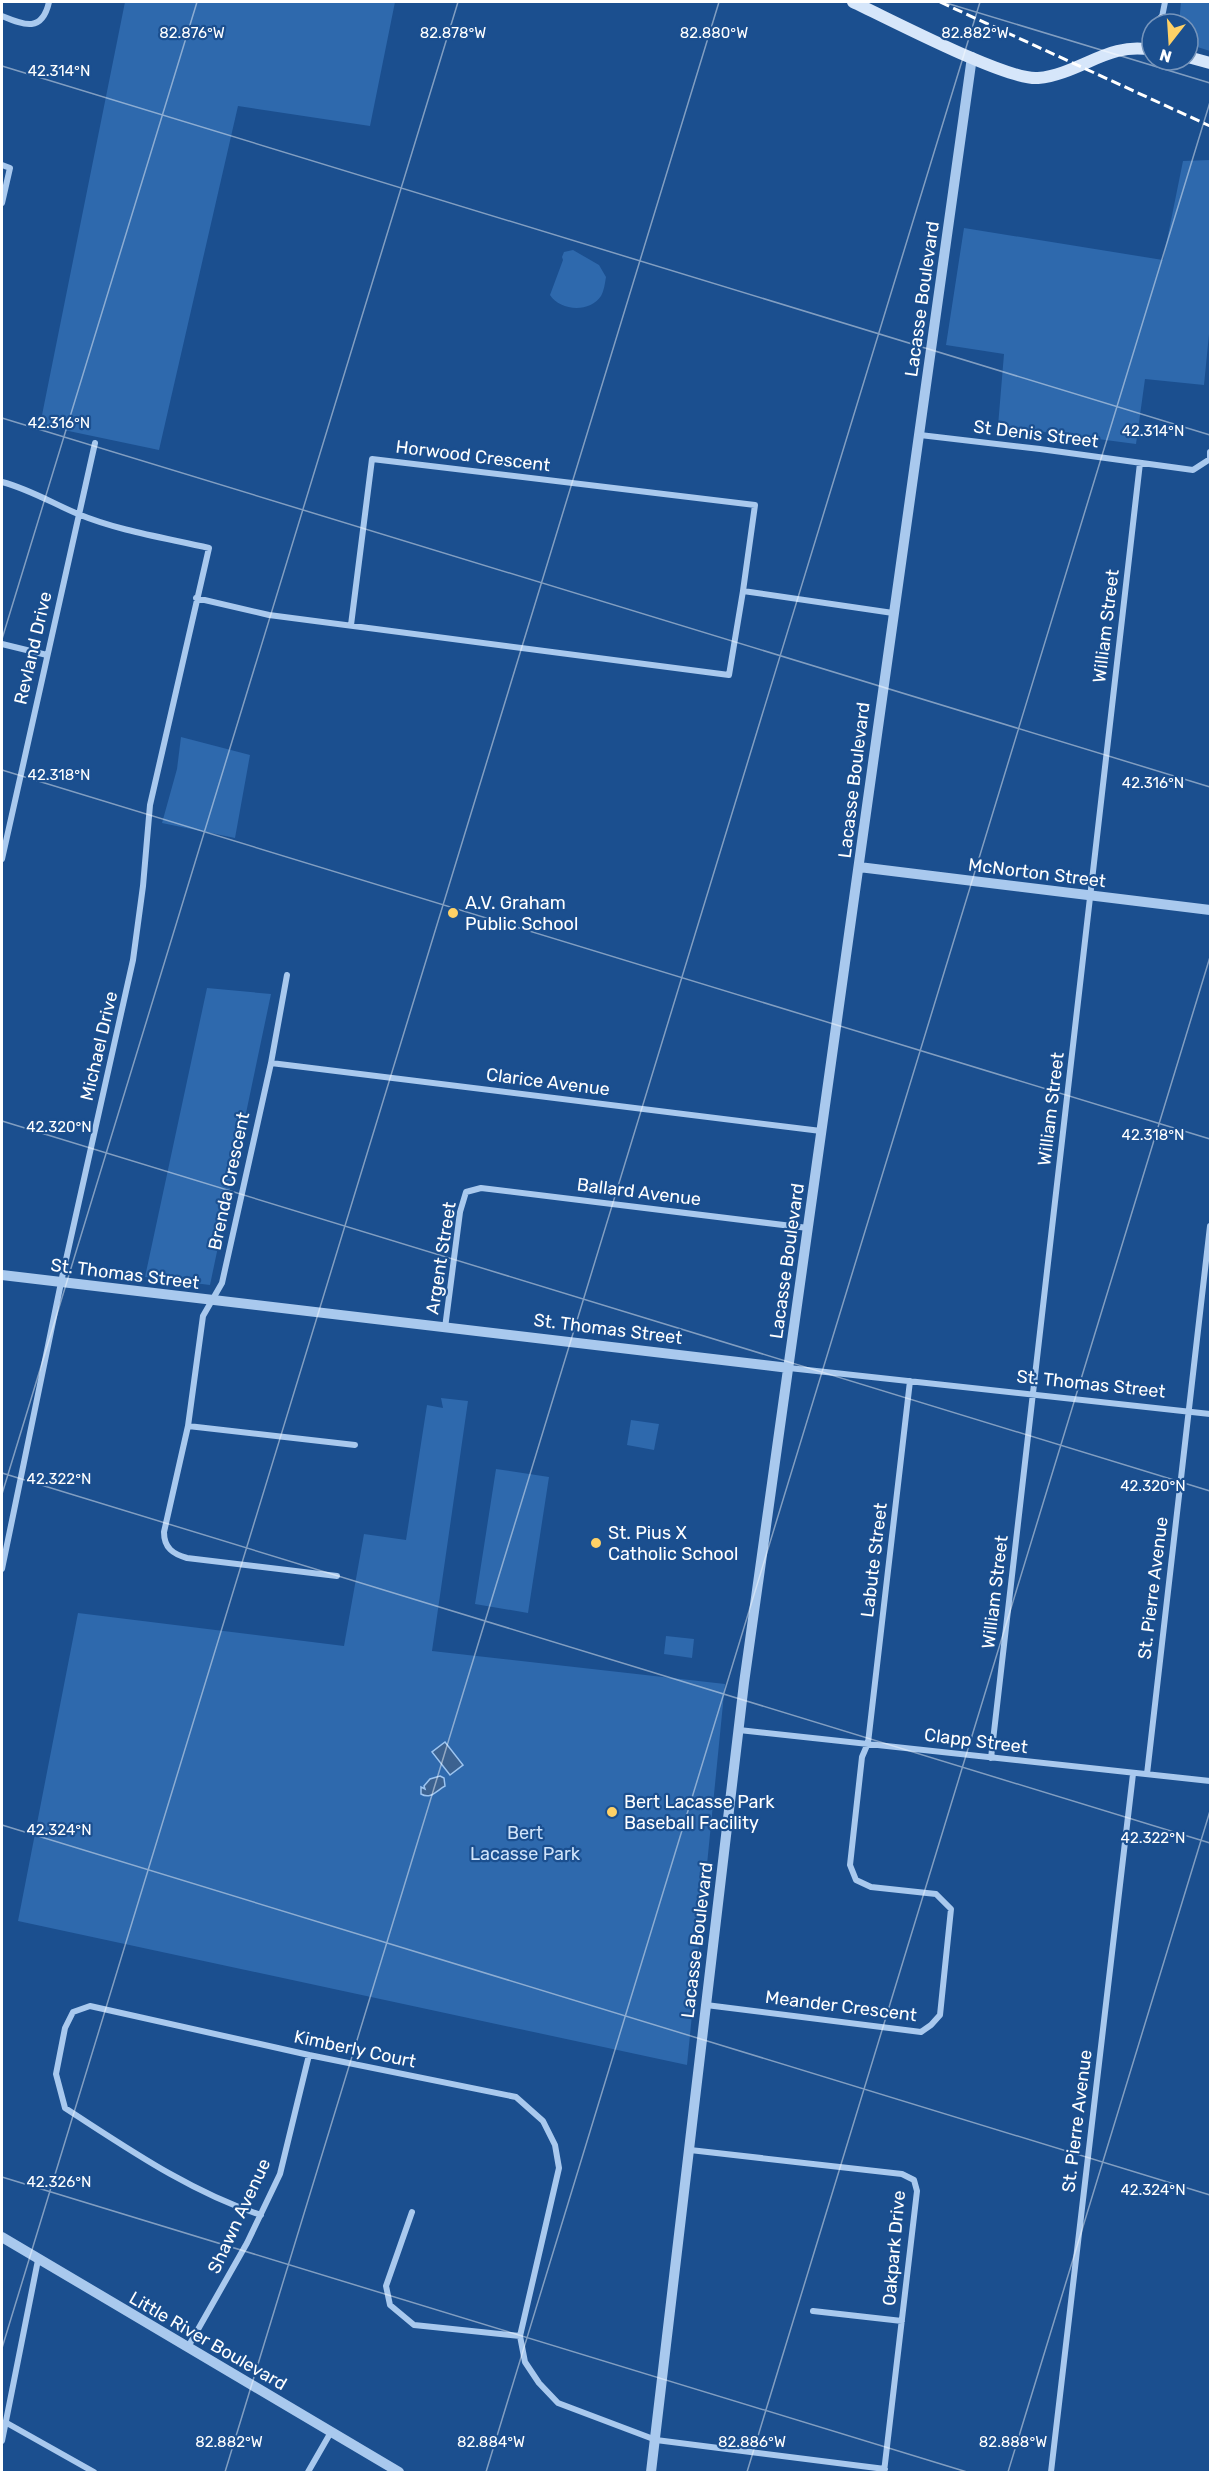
<svg xmlns="http://www.w3.org/2000/svg" width="1212" height="2474" font-family="Rubik,sans-serif">
<style>
.green{fill:#2e69ad}
.water{fill:#3c6290;stroke:#9cc4f0;stroke-width:1.5}
.lines{fill:none;stroke-linecap:round;stroke-linejoin:round}
.minor{stroke:#a9c9ee;stroke-width:6}
.tertiary{stroke:#a9c9ee;stroke-width:10}
.secondary{stroke:#d6e6fa;stroke-width:12}
.rail{stroke:#fff;stroke-width:3;stroke-dasharray:10 4.5;stroke-linecap:butt}
.ticks{fill:none;stroke:#fff;stroke-width:1.5;stroke-opacity:0.45}
.poi-dot{fill:#ffd166;stroke:#1b4f8f;stroke-width:2}
.labels{text-anchor:middle;dominant-baseline:central;stroke-width:4.5;stroke-linejoin:round;paint-order:stroke}
.street-label{font-size:18px;fill:#fff;stroke:#1b4f8f}
.poi-label{font-size:18px;fill:#fff;stroke:#1b4f8f;text-anchor:start}
.park-label{font-size:18px;fill:#cfe3fa;stroke:#1b4f8f}
.ticks-label{font-size:15px;text-anchor:middle;fill:#fff;stroke:#1b4f8f;stroke-width:4.5;stroke-linejoin:round;paint-order:stroke}
</style>
<rect width="100%" height="100%" fill="#1b4f8f"/>
<!-- green -->
<path class="green" d="M125 2H395L370 126 238 106 159 450 40 425Z
M1181 2H1210V51L1188 44V24H1179Z
M1210 160V324L1204 385 1145 379 1136 444 998 426 1004 354 946 345 964 228 1163 260 1183 161Z
M573 250 599 265 606 277C605 283 604 291 601 296 590 313 560 311 550 295L563 260 562 257 564 252Z
M181 737 250 755 235 838 162 823 177 769Z
M207 988 271 994 210 1285 145 1277Z
M441 1398 468 1401 432 1651 725 1684 687 2065 18 1921 78 1613 344 1646 364 1534 406 1540 427 1405 443 1408Z
M631 1420 659 1424 654 1450 627 1445Z
M496 1469 549 1477 528 1613 475 1604Z
M666 1636 694 1639 692 1658 664 1654Z"/>
<!-- water -->
<path class="water" d="M445 1742 463 1765 450 1775 432 1752Z
M440 1776 444 1778 445 1786C437 1790 431 1800 421 1794V1787L425 1789 424 1786 430 1779Z"/>
<g class="lines">
<!-- minor -->
<path class="minor" d="M2 16C24 25 42 33 49 2
M1161 22 1165 2
M1142 47 1152 37
M2 165 10 168 2 203
M920 435 1040 449 1193 470 1210 459V452
M2 482C29 489 52 503 78 514 119 531 166 538 209 548L150 805 143 886 133 960 63 1273 2 1569
M196 598 269 615 729 675 743 591 893 613
M351 625 372 459 755 505 743 591
M2 644 47 655
M2 859 95 443
M287 975 271 1063 222 1283 203 1316 188 1426 164 1532C164 1548 173 1554 187 1558L337 1576
M271 1063 821 1131
M445 1328 460 1212 466 1192 481 1188 808 1228
M789 1368 1210 1414
M188 1426 355 1445
M739 1730 1210 1781
M991 1758 1140 463
M1147 1774 1210 1226
M706 2005 921 2032 931 2025 940 2015 951 1909 936 1894 871 1887 856 1880 850 1865 862 1757 868 1743 910 1381
M690 2150 902 2174 914 2180 917 2191 884 2472
M412 2212 386 2286 390 2305 414 2325 520 2336
M261 2215C190 2192 127 2148 65 2108L56 2074 65 2028 73 2012 90 2006 309 2055 516 2097 543 2121 555 2145 559 2168 520 2336 525 2362 539 2383 558 2403 656 2440 885 2469
M813 2311 902 2321
M188 2347 247 2243 280 2174 309 2055
M5 2422 94 2472
M2 2441 38 2260
M308 2472 331 2432
M1051 2472 1133 1774"/>
<!-- tertiary -->
<path class="tertiary" d="M859 867 1210 910
M2 1275 789 1368
M2 2237 399 2472
M651 2472 744 1683 972 57"/>
<!-- secondary -->
<path class="secondary" d="M853 2C888 18 1007 81 1038 78 1080 74 1109 41 1152 50
M1162 20 1164 24
M1188 57 1210 63"/>
<!-- rail -->
<path class="rail" d="M940 2 1210 126"/>
</g>
<!-- ticks -->
<path class="ticks" d="M943 2 1210 83M2 66 1210 435M2 418 1210 787M2 639 197 2M2 770 1210 1139M2 1121 1210 1491M2 1473 1210 1843M2 1494 458 2M2 1825 1210 2195M2 2177 967 2472M2 2348 719 2M225 2472 980 2M486 2472 1210 102M747 2472 1210 957M1008 2472 1210 1811"/>
<!-- markers -->
<g class="poi-dot">
<circle cx="453" cy="913" r="6"/>
<circle cx="596" cy="1543" r="6"/>
<circle cx="612" cy="1812" r="6"/>
</g>
<g class="labels">
<!-- street labels -->
<g class="street-label">
<text transform="translate(922 299) rotate(-82)">Lacasse Boulevard</text>
<text transform="translate(1036 434) rotate(7)">St Denis Street</text>
<text transform="translate(473 456) rotate(7)">Horwood Crescent</text>
<text transform="translate(1106 626) rotate(-83)">William Street</text>
<text transform="translate(33 648) rotate(-77)">Revland Drive</text>
<text transform="translate(854 780) rotate(-83)">Lacasse Boulevard</text>
<text transform="translate(1037 873) rotate(7)">McNorton Street</text>
<text transform="translate(99 1046) rotate(-77)">Michael Drive</text>
<text transform="translate(548 1082) rotate(7)">Clarice Avenue</text>
<text transform="translate(1051 1109) rotate(-83)">William Street</text>
<text transform="translate(229 1181) rotate(-78)">Brenda Crescent</text>
<text transform="translate(639 1192) rotate(7)">Ballard Avenue</text>
<text transform="translate(441 1258) rotate(-81)">Argent Street</text>
<text transform="translate(787 1261) rotate(-82)">Lacasse Boulevard</text>
<text transform="translate(125 1274) rotate(7)">St. Thomas Street</text>
<text transform="translate(608 1329) rotate(7)">St. Thomas Street</text>
<text transform="translate(1091 1384) rotate(6)">St. Thomas Street</text>
<text transform="translate(874 1560) rotate(-83)">Labute Street</text>
<text transform="translate(1153 1588) rotate(-83)">St. Pierre Avenue</text>
<text transform="translate(995 1592) rotate(-83)">William Street</text>
<text transform="translate(976 1741) rotate(7)">Clapp Street</text>
<text transform="translate(697 1940) rotate(-83)">Lacasse Boulevard</text>
<text transform="translate(841 2006) rotate(7)">Meander Crescent</text>
<text transform="translate(355 2049) rotate(12)">Kimberly Court</text>
<text transform="translate(1077 2121) rotate(-83)">St. Pierre Avenue</text>
<text transform="translate(239 2216) rotate(-65)">Shawn Avenue</text>
<text transform="translate(894 2248) rotate(-85)">Oakpark Drive</text>
<text transform="translate(208 2341) rotate(30)">Little River Boulevard</text>
</g>
<!-- poi labels -->
<g class="poi-label">
<text x="465" y="903">A.V. Graham<tspan x="465" dy="21">Public School</tspan></text>
<text x="608" y="1533">St. Pius X<tspan x="608" dy="21">Catholic School</tspan></text>
<text x="624" y="1802">Bert Lacasse Park<tspan x="624" dy="21">Baseball Facility</tspan></text>
</g>
<!-- park labels -->
<g class="park-label">
<text x="525" y="1833">Bert<tspan x="525" dy="21">Lacasse Park</tspan></text>
</g>
</g>
<g class="ticks-label">
<text x="192" y="38">82.876°W</text>
<text x="453" y="38">82.878°W</text>
<text x="714" y="38">82.880°W</text>
<text x="975" y="38">82.882°W</text>
<text x="59" y="76">42.314°N</text>
<text x="59" y="428">42.316°N</text>
<text x="1153" y="436">42.314°N</text>
<text x="59" y="780">42.318°N</text>
<text x="1153" y="788">42.316°N</text>
<text x="59" y="1132">42.320°N</text>
<text x="1153" y="1140">42.318°N</text>
<text x="59" y="1484">42.322°N</text>
<text x="1153" y="1491">42.320°N</text>
<text x="59" y="1835">42.324°N</text>
<text x="1153" y="1843">42.322°N</text>
<text x="59" y="2187">42.326°N</text>
<text x="1153" y="2195">42.324°N</text>
<text x="229" y="2447">82.882°W</text>
<text x="491" y="2447">82.884°W</text>
<text x="752" y="2447">82.886°W</text>
<text x="1013" y="2447">82.888°W</text>
</g>
<!-- border -->
<rect width="1212" height="2474" fill="none" stroke="#ffffff" stroke-width="6"/>
<!-- north arrow -->
<g transform="translate(1170 42) rotate(197)"><circle r="28" fill="#1b4f8f" stroke="#7695bc" stroke-width="1.5"/>
<path d="M0-4.5L10 22L0 15L-10 22Z" fill="#ffd166"/>
<text y="-9" font-size="16" font-weight="bold" text-anchor="middle" fill="#ffffff">N</text>
</g>
</svg>
